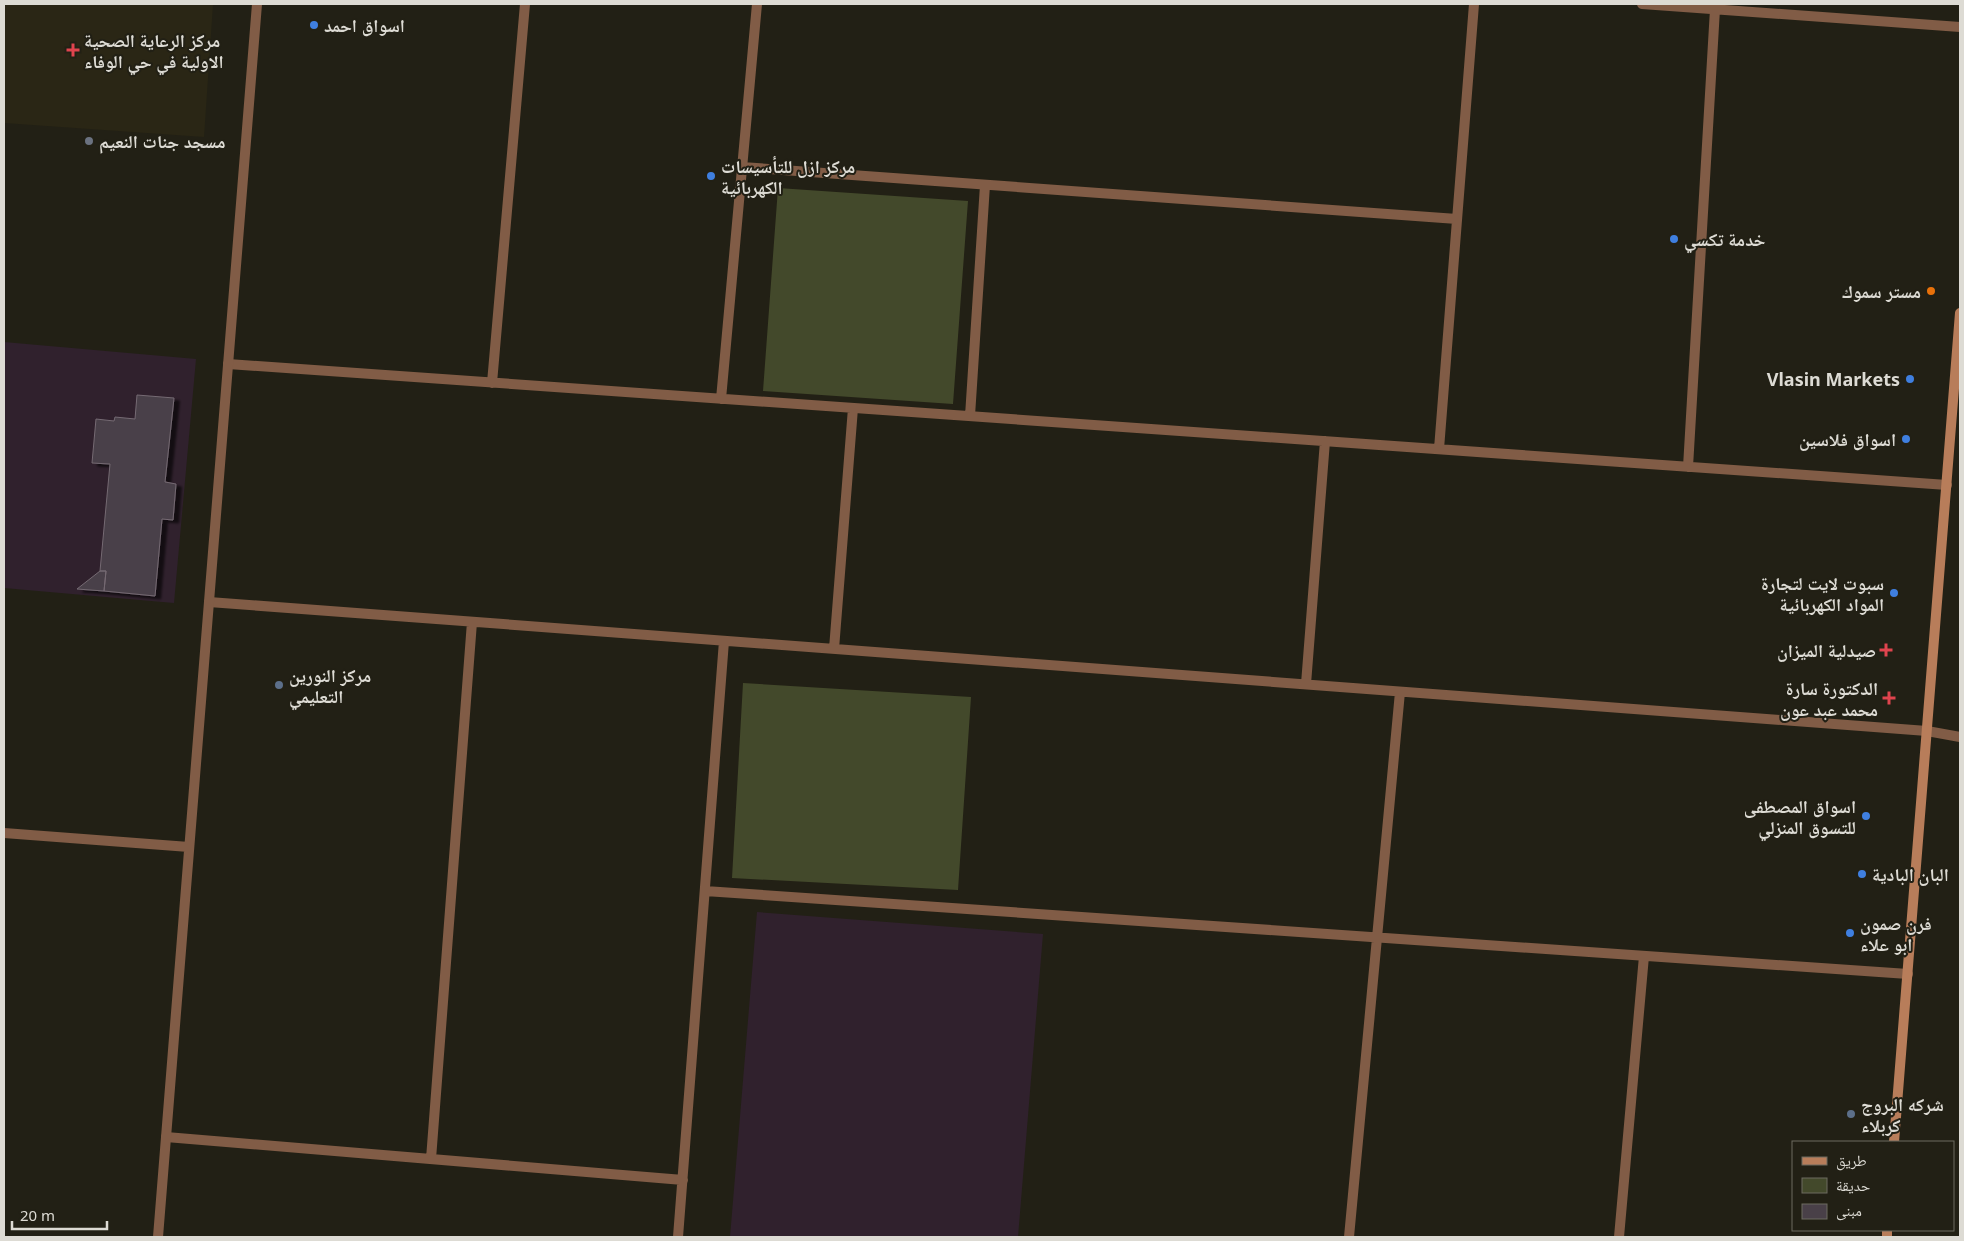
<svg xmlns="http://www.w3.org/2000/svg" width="1964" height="1241" font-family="'Noto Sans','Noto Naskh Arabic',sans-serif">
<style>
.built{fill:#2a2615}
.education{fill:#30212d}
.green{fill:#43492b}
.building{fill:#494048;stroke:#756a73;filter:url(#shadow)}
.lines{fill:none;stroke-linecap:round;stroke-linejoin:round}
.minor{stroke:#815c46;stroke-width:10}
.tertiary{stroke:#815c46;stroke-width:10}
.secondary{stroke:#b87d5a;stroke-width:10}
.shop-dot{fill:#3f7fe0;stroke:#222015;stroke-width:2}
.health-dot{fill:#e0444e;stroke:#222015;stroke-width:2}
.worship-dot{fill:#6b7280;stroke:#222015;stroke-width:2}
.food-dot{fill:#e8710a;stroke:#222015;stroke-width:2}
.service-dot{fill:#5c6f8a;stroke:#222015;stroke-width:2}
.labels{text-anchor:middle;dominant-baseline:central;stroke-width:4;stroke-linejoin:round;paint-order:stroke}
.poi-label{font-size:18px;font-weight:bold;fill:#dddbd4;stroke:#222015;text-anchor:start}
</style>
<defs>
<filter id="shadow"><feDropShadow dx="5.5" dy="3" stdDeviation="1" flood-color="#0009"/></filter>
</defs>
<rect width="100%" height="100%" fill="#222015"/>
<!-- built -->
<path class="built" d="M4 4H213L204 137 4 123Z"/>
<!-- education -->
<path class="education" d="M4 342 196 359 174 603 4 588Z
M757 912 1043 934 1018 1237H730Z"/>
<!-- green -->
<path class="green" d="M778 188 968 201 953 404 763 391Z
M743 683 971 697 958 890 732 878Z"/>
<!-- building -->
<path class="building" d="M137 395 174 398 165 482 176 484 173 520 162 519 155 596 104 591 106 571H100L110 464 92 463 96 419 114 421 115 417 135 419Z
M100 571H106L104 591 77 589Z"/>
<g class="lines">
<!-- minor -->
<path class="minor" d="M1642 4 1960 27
M742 167 1457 219
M228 364 1947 485
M492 383 525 4
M721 399 757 4
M970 416 985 185
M1439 449 1474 4
M1688 467 1715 9
M209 602 1927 731 1960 737
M834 649 853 408
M1306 684 1325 441
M705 891 1908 974
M166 1137 683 1180
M431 1159 472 622
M678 1237 724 641
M1349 1237 1400 692
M1619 1237 1644 956"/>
<!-- tertiary -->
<path class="tertiary" d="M4 833 189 847
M158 1237 257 4"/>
<!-- secondary -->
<path class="secondary" d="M1894 1142 1960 313
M1887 1237V1230"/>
</g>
<!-- markers -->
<g class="shop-dot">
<circle cx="314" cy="25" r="5"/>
<circle cx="711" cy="176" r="5"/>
<circle cx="1674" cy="239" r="5"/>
<circle cx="1910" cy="379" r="5"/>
<circle cx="1906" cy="439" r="5"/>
<circle cx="1894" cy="593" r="5"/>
<circle cx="1866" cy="816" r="5"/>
<circle cx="1862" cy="874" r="5"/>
<circle cx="1850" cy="933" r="5"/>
</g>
<g class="health-dot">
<path d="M70.5 42.5h5v5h5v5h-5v5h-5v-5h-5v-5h5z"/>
<path d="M1883.5 642.5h5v5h5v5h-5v5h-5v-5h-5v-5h5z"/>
<path d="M1886.5 690.5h5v5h5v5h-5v5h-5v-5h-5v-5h5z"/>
</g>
<circle class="worship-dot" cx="89" cy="141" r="5"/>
<circle class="food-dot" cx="1931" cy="291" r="5"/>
<g class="service-dot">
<circle cx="279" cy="685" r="5"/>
<circle cx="1851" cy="1114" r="5"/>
</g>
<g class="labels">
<!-- poi labels -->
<g class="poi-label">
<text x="324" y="25">اسواق احمد</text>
<text x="84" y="40">مركز الرعاية الصحية<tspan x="84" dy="21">الاولية في حي الوفاء</tspan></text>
<text x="99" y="141">مسجد جنات النعيم</text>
<text x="721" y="166">مركز ازل للتأسيسات<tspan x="721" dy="21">الكهربائية</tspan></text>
<text x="1684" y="239">خدمة تكسي</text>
<text x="1921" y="291" text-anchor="end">مستر سموك</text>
<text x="1900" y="379" text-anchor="end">Vlasin Markets</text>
<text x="1896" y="439" text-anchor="end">اسواق فلاسين</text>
<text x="1884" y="583" text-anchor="end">سبوت لايت لتجارة<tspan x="1884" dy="21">المواد الكهربائية</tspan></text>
<text x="1876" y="650" text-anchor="end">صيدلية الميزان</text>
<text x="289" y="675">مركز النورين<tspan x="289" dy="21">التعليمي</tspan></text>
<text x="1878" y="688" text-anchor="end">الدكتورة سارة<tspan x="1878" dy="21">محمد عبد عون</tspan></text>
<text x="1856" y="806" text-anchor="end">اسواق المصطفى<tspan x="1856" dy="21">للتسوق المنزلي</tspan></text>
<text x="1872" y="874">البان البادية</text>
<text x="1860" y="923">فرن صمون<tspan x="1860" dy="21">ابو علاء</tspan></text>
<text x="1861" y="1104">شركه البروج<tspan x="1861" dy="21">كربلاء</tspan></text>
</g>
</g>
<!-- border -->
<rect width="1964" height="1241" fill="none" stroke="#dddbd4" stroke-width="10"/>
<!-- legend -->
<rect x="1792" y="1141" width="162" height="90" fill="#222015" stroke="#6d6b61"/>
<rect x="1802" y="1157" width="25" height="8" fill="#b87d5a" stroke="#6d6b61"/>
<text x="1836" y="1166" font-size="15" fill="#dddbd4">طريق</text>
<rect x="1802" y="1178" width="25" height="15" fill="#43492b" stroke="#6d6b61"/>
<text x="1836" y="1191" font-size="15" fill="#dddbd4">حديقة</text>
<rect x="1802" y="1204" width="25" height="15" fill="#494048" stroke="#6d6b61"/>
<text x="1836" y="1216" font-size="15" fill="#dddbd4">مبنى</text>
<!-- scale -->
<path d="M12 1221v8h95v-8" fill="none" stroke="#dddbd4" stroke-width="2.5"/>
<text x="20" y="1221" font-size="15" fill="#dddbd4" stroke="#222015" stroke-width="4" paint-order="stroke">20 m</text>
</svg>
